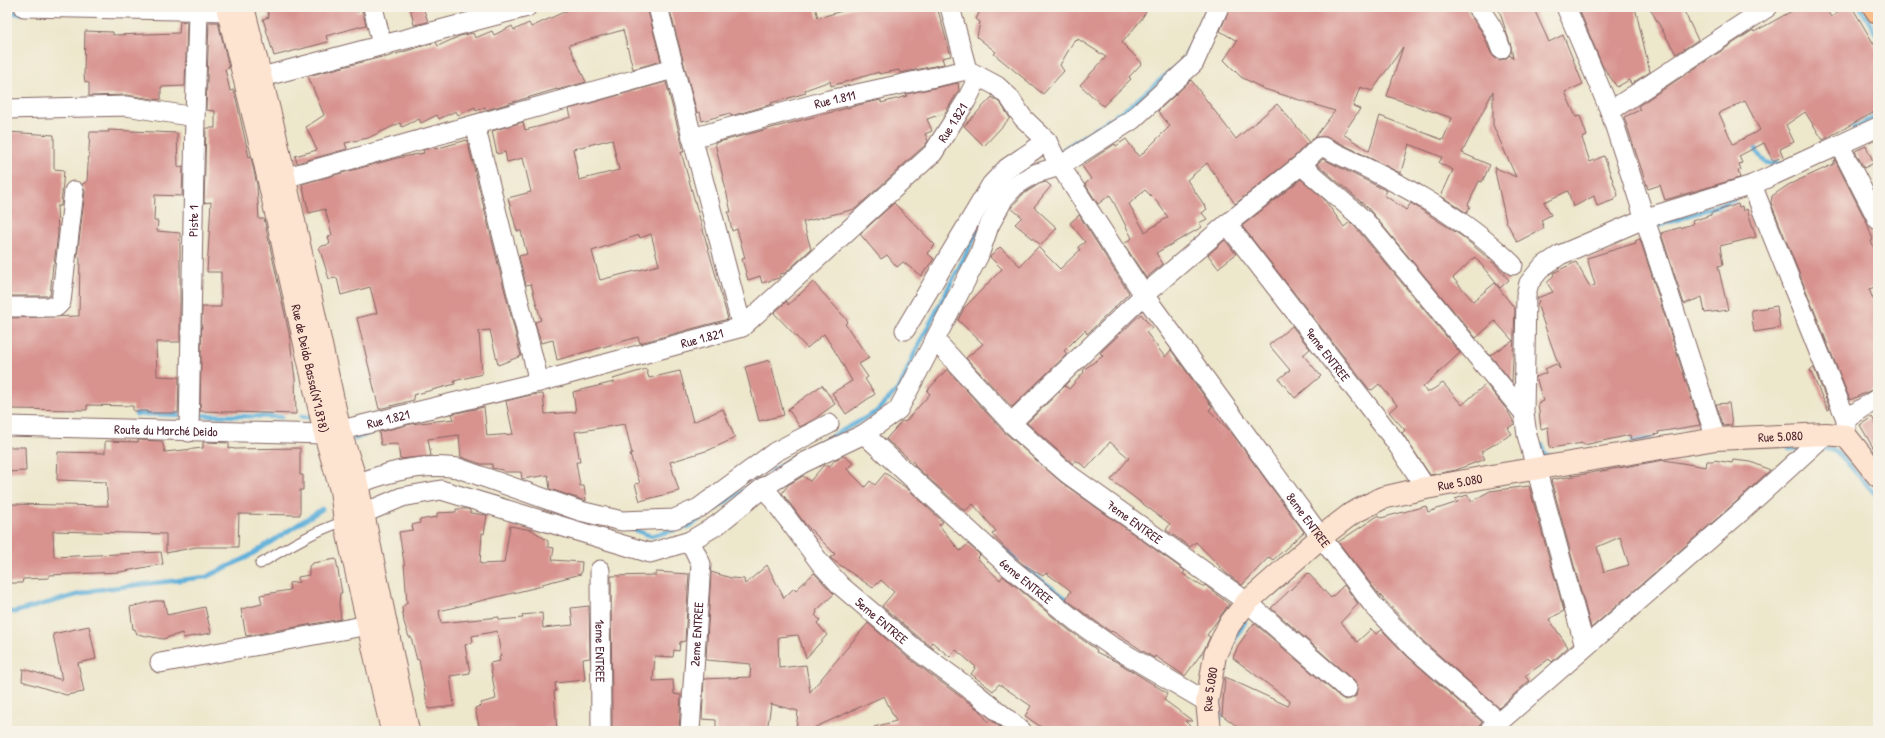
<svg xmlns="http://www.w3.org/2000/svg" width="1885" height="738" font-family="'Patrick Hand',sans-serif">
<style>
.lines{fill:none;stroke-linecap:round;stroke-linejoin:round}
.stream{stroke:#60b0da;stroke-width:4.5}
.building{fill:#d8938f;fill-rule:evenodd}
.lane-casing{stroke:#836563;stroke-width:11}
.street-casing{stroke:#836563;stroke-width:21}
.secondary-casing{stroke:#836563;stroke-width:24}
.primary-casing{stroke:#836563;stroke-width:24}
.lane{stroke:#fff;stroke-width:9}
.street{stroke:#fff;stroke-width:19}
.secondary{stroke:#fde4d0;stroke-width:22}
.primary{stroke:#f9bc8a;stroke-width:22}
.labels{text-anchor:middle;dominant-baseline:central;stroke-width:4;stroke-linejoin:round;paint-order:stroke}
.street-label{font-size:13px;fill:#4a1f2b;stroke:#f7f3e8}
</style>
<rect width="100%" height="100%" fill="#f7f3e8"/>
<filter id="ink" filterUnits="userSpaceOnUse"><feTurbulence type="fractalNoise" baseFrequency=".025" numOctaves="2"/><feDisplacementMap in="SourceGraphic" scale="8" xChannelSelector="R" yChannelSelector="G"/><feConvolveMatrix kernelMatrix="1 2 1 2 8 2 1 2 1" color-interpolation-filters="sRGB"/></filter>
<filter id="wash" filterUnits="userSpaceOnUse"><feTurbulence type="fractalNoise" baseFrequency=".012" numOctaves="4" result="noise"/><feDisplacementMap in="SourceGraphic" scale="16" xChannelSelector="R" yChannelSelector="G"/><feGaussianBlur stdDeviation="0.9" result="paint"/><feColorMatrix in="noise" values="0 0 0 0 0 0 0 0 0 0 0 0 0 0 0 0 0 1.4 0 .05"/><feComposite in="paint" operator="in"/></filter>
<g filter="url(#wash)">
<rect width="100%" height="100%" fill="#ede7cc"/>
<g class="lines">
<!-- stream -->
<path class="stream" d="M1860 7 1878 37
M7 13H23
M1853 128 1878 116
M1755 147C1759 157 1766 167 1778 163
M1058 153 1129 107 1184 60 1209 7
M1652 228 1734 200
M136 414 179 415
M197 415 282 417
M301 417H311L313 413
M355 439 374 431
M1632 441 1650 439
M1542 445 1544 454 1551 456
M1821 448 1832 450 1840 455 1878 497
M1789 449H1801
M769 473 789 460 876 412 900 387 916 350 978 231
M629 528 651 536 689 526 757 481
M1001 547 1017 560
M1026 569 1068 600
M7 612H15L95 590 206 577 246 558 322 509
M1107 629 1127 642
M1224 666 1233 642 1245 622
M1219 693 1220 719"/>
</g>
<g id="blocks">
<!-- building -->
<path class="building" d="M266 7H356L357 12 362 10 366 25 326 36 328 42 274 56 263 19 269 17Z
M410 7H423L428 22 414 25Z
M575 7H647L661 61 633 69 623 30 569 45 586 82 557 90V89L486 110 485 107 476 111 475 107 458 115 456 111 439 119 437 115 421 123 419 119 402 127 400 123 368 138 345 143 347 149 297 163 295 156 317 150 306 127 324 115 308 76 382 57 383 58 436 42 438 46 460 36 473 33 475 38 492 31 494 35 512 26 514 30 529 23 531 27Z
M669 7H815L818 18 856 7H937L951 56 942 58 944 64 900 73 899 70 879 74V72L831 86 830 81 805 90 806 93 771 103 772 104 731 116 730 113 702 121 700 112 697 113Z
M982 7H1149L1140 21 1122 43 1142 63 1129 77 1131 79 1103 106 1080 85 1106 57 1078 39 1077 41 1075 39 1060 65 1064 71 1043 94 994 54 996 52 977 37 980 22 976 19Z
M1230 7H1466L1469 14 1482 32 1491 53 1494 57 1499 60 1505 59 1510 55 1513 59 1511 46 1498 7H1533L1549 42 1563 35 1583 84 1565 92 1576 117 1580 116 1587 136 1582 138 1590 162 1604 156 1618 195 1614 200 1597 206 1594 196 1573 207 1568 191 1544 202 1551 215 1541 220 1544 228 1517 242 1506 221 1494 167 1516 177 1493 125V91L1462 153 1490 165 1482 182 1479 181 1468 205 1470 206 1467 213 1441 196 1453 170 1439 163 1442 157 1409 144 1401 172H1398L1328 137H1315L1335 111 1264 89 1241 77 1224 60 1237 41 1220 31ZM1403 47 1387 96 1452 118 1443 140 1380 116 1369 151 1343 134 1360 109 1353 106 1360 87 1372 91Z
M1578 7H1635L1650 72 1631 84 1629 80 1617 87 1602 65Z
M1649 7H1682L1698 40 1676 54Z
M1799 7H1825L1831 17 1847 7H1852L1878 51V110L1823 140 1805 112 1786 125 1794 142 1780 149 1783 156 1773 161 1764 143 1739 156 1742 163 1739 164 1741 170 1738 171 1740 177 1739 178 1665 200 1660 185 1648 189 1624 117 1640 110 1638 106 1753 30 1754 32ZM1745 101 1760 130 1733 144 1719 113Z
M180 21 187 22 185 86 161 87V100L126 95 89 96V83L85 82 84 75 85 31 113 32V35L179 33Z
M209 22H218L229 68 225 69 230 91 234 90 249 157 251 156 252 162 257 185 259 219H264L289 333 295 378 296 414 200 411 202 307H221V272H207L211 202 204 203 206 128H215V111L206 110Z
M1191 80 1236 139 1277 104 1309 141 1294 157 1235 204 1207 163 1187 180 1207 209 1202 213 1207 219 1199 223 1202 227 1156 253 1163 264 1146 278 1124 244 1132 238 1110 195 1098 204 1085 184 1091 179 1082 166 1115 144 1116 146 1126 139 1139 157 1170 126 1158 111ZM1145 190 1158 203 1168 217 1145 232 1129 204Z
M666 82 684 152H681L728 319 640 343 638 337 557 360 553 340 541 343 535 322 541 320 531 284 526 285 519 256 527 254 521 231H517L508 198 531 192 523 158 507 162 505 152 497 154 492 131 523 122 525 130 549 124 571 117 569 109ZM612 139 619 170 579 180 573 149ZM651 234 659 265 600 280 592 251 639 235 640 238Z
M958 83 959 90 945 113 927 119 932 131 925 134 928 141 924 146 855 209 803 222 811 249 785 273 780 274 779 278 762 283 760 276 748 280 742 259 745 258 737 229 732 231 728 212H731L715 143 866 103 881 100V103L907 96 906 94Z
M992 97 1001 104 1010 118 984 146 964 126Z
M108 130 177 133 178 167 183 166 182 196 155 195 154 221H158L157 231 180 233V342H156L157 376 179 377 178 413H147V411H133V406L87 405V410L7 409V318L79 316 80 257H77L85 192 82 184 87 182 90 132H109Z
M7 132 54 135V169L64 170 61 206H57L58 234 54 264H53L50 296H7Z
M467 140 521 356 498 365 490 330 479 331 482 374 454 381 455 384 413 395 414 400 379 409 357 318 377 313 370 287 341 295 337 278 329 279 319 247 330 244 328 237 332 235 325 209 309 213 302 184 397 158 424 153 423 150 435 147V149Z
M1866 146 1874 163 1864 168 1855 151Z
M1323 159 1387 191 1384 195 1406 210 1411 203 1417 207 1463 237 1497 266 1509 280 1500 288 1475 257 1453 278 1473 301 1495 283 1515 309 1512 382 1490 355 1513 341 1495 321 1476 338 1368 208 1317 164Z
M1835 160 1867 223 1873 240 1871 241 1878 257V286L1869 289 1878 311V387L1850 400 1771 203 1772 196 1788 185 1834 164V161Z
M1301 179 1324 199 1344 227 1350 222 1357 229 1460 353 1423 387 1427 393 1443 383 1462 405 1486 384 1507 410 1514 422V424L1508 428 1512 434 1481 452 1485 459 1456 470 1430 475 1402 433 1405 430 1389 412 1397 405 1379 384 1372 390 1369 389 1242 226Z
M1046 182 1051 186 1034 207 1057 228 1041 245 1015 224 1022 217 1011 208 1022 195 1039 184Z
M894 203 935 245 927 253 934 259 921 276 903 262 897 267 887 255 881 259 860 234Z
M1738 204 1739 207 1742 206 1743 211 1747 209 1756 237 1720 246 1723 265 1718 266 1728 310 1705 313 1702 297 1684 304 1661 233 1693 224 1692 221 1711 215V213Z
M1079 215 1129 293 1087 334 1085 330 1064 351 1067 354 1012 407 966 358 983 344 958 320 964 308 1002 269 990 257 1000 247 1020 266 1038 247 1060 269 1080 250 1078 247 1085 242 1070 223Z
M1640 239 1700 425 1658 432 1659 434 1631 440 1630 435 1584 445 1583 443 1550 448 1548 427 1541 429 1538 403 1543 401 1536 377 1546 373 1545 369 1556 364 1560 369 1537 304 1539 301 1537 298 1553 292 1547 283 1554 275 1553 273 1576 262 1590 287 1595 285 1587 258 1636 243 1635 241Z
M1225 240 1236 254 1218 268 1208 255Z
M813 282 848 321 845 324 869 358 859 364 868 377 865 379 875 394 846 414 832 393 852 381 838 356 824 334 807 348 774 313 787 301 788 305Z
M1777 306 1780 328 1754 332 1751 310Z
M1141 314 1152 328 1146 332 1165 357 1171 350 1212 407 1209 410 1231 432 1304 532 1273 560 1269 557 1242 585 1226 573 1196 542 1190 547 1166 530 1170 524 1111 480 1129 458 1110 442 1087 468 1075 460 1073 464 1027 423 1065 386 1069 389 1084 372 1083 370 1103 356 1100 353Z
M1292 326 1310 349 1303 355 1321 376 1295 398 1279 379 1290 370 1269 345Z
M770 360 784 415 759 421 745 367Z
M1814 368 1830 409 1828 410 1810 370Z
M646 369 649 378 680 371 693 422 723 409 735 438 709 450 670 462 679 491 640 501 635 484 640 483 630 455 632 454 625 424 575 432 580 462H576L580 486H584L586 501 550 489 548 475 522 479 521 472H504L503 470 492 468V464H481L461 457 459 435 428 439 431 456 400 459 398 444 381 445 379 432 411 424 454 419 452 414 484 407 487 436 513 434 506 401 531 395 543 394 545 414 576 412 573 392 614 382 613 379Z
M947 369 1003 431 1061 482 1185 571 1183 574 1203 587 1205 585 1229 604 1207 635 1210 637 1204 650 1185 676 1155 656 1154 658 1112 631 1111 632 1084 613 1066 599 1071 591 1066 587 1046 573 1043 576 1024 565 1002 545 992 534 996 531 973 504 965 511 914 465 915 464 886 439 902 421 905 422 930 394 927 391Z
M822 385 835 404 813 420 800 427 788 409Z
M1729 403 1732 425 1723 426 1716 404Z
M1872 417 1878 427V456L1860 425Z
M138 440 162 441 165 452 203 448V442L229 443V448L235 449 300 448V475H303V490H300V515L239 514 238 547H196L166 553V534L53 531 54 557 161 552 163 564 120 572 49 575V578L23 579 22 583H7V538H9L10 504 108 506 106 482 57 480 58 452 105 453V441L138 442Z
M7 447H25L26 471 7 472Z
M844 456 853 463 847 469 865 487 870 481 875 485 885 473 909 490 943 522 939 525 960 551 968 544 980 555 977 558 1000 580 1003 576 1070 631 1097 650 1096 652 1119 663 1167 693 1164 700 1193 721H1185L1195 731H1047L1025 716 1031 706 999 684 993 691 971 674 976 667 956 650 950 657 932 642 930 644 934 649 921 639 882 606 894 592 881 580 873 588 830 558 835 554 806 525 782 493 788 485 803 476 810 481 824 465H825L829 467 835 460Z
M1664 460 1706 467 1707 461H1714V460L1732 463 1733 460 1751 462 1770 470 1736 502 1591 628 1551 480ZM1620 537 1629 565 1604 572 1597 547Z
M1529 486 1564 611 1549 619 1568 647 1552 662 1549 659 1525 676 1529 681 1499 708 1422 640 1378 593 1338 542 1379 515 1381 518 1426 506 1428 512 1458 502 1455 499 1467 495 1472 501 1490 491Z
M456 509H467L470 510V513L487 515 484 534 482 533 480 564 504 563 510 526 532 530 548 541V547L554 548 552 560 582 562 581 574 542 584V586L439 611 441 623 499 617V620L523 618 522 615 542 613 543 628 573 625 571 608 589 606 590 658 583 659 585 680 555 683 556 691H554L557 731H480L475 708 481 706V703L496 699 490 663 500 661 499 657 501 656 497 631 472 636 473 642 465 645 470 673 450 676 454 706 428 709 419 659 417 660 411 637H409L404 622 402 607 407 603 404 562 399 532 413 530 412 525 420 523 419 520 437 517V513L456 512Z
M336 559 342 593H340L339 604 341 619 246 636 241 609 262 604 260 595 290 590 289 583 299 582 298 577 309 575V566L313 563Z
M767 565 784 598 794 588 796 590 814 573 834 594 816 611 817 613 815 615 820 620 817 623 827 635 806 658 798 635 778 637 779 668 806 665 810 692 868 623 907 657 980 711 988 722 991 720 1005 731H874V727L896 721 884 696 807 731H796L798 711 771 704 767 731H716V720L702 719 704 679 750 677 751 664 706 660 711 572 731 578 744 579 745 584Z
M656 572 689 574 685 641 680 642 679 651 674 650 673 657 655 656 653 681 673 680 674 694 681 695 679 731H612L611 576 656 575Z
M1308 573 1331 598 1344 585 1358 604 1341 622 1357 642 1371 629 1376 634 1382 630 1407 656 1482 722 1478 731H1243L1222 715 1225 677 1288 706 1290 701 1233 658 1239 644 1254 623 1340 697 1345 700 1350 699 1356 696 1357 686 1354 681 1271 608Z
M155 601H164L167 615 205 607 211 633 183 638 182 633 163 639 137 634 135 629H133L130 607Z
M89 626 96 659 78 663 84 692 66 695 22 681 23 669 62 680 53 634Z"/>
</g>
</g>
<g filter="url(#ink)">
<use href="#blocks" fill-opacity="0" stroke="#836563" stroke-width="1"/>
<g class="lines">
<defs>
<path id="lane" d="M260 564C288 547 314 531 345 521"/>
<g id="street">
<path d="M24 7 228 11"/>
<path d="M373 7 382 45"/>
<path d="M658 7 742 327"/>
<path d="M950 7 967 70"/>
<path d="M1477 7C1489 20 1496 32 1501 49"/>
<path d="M1566 7 1610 111 1716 439"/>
<path d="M262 77 527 7"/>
<path d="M7 109 126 106 195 117"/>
<path d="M1610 111 1768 7"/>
<path d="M475 125 539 382"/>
<path id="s1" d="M692 138 829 100 967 70 997 86 1009 97 1023 118 1047 141 1057 161 1144 295 1321 537 1373 605 1414 648 1499 722"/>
<path d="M1840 146 1878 220"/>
<path d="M1301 165 1365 221 1524 413"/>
<path d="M284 178 673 69"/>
<path d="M1752 185 1846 419V436"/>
<path id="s2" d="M1227 224 1395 441 1426 488"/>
<path d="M7 307H56L61 302 74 191"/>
<path d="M905 330 991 185 1007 168 1047 141"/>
<path id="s3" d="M935 340 1011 423 1039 449 1068 474 1247 602 1347 689"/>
<path d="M1846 419 1878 398"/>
<path d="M1011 423 1144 295 1227 224 1301 165 1319 147H1323C1393 180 1456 210 1513 265"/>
<path id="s4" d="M7 426 325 434 539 382 742 327 933 153 966 101 979 76"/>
<path id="s5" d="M189 432 195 117 198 11"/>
<path id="s6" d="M864 434 1009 567 1077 622 1110 645 1207 702"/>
<path id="s7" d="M764 487 821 564 841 586 914 648 974 692 1022 731"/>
<path d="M344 489C381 474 417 462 458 468L580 511 622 521 674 519 699 508 775 452 829 424"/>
<path d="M350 519 402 497 441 490 650 553 690 541 717 525 764 487 803 463 864 434 898 410 979 255 989 226 1004 198 1015 186 1034 174 1060 166 1132 120 1194 63 1219 7"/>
<path id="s8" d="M600 570 601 731"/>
<path d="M1585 647 1527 435 1524 413 1526 295 1529 283 1542 267 1560 255 1646 218 1752 185 1878 127"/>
<path d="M160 663 369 625"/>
<path id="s9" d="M690 731 701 564 690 541"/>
<path d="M1489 731 1743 510 1826 434"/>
</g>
<g id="secondary">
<path id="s10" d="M227 7 264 159 325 434 341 490 345 521 392 731"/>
<path d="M243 7 275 134 340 432 357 484 408 731"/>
<path id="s11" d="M1210 731 1207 702 1215 655 1229 625 1247 602 1321 537 1351 514 1382 498 1426 488 1503 474 1716 439 1826 434 1846 436 1878 476"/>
</g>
<path id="primary" d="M1874 7 1878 13"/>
</defs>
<!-- lane casing -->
<use href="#lane" class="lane-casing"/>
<!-- street casing -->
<use href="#street" class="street-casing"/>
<!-- secondary casing -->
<use href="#secondary" class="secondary-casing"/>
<!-- primary casing -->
<use href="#primary" class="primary-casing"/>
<!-- lane -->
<use href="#lane" class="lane"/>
<!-- street -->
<use href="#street" class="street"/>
<!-- secondary -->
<use href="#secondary" class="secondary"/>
<!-- primary -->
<use href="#primary" class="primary"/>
</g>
</g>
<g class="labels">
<!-- street labels -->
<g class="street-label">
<text stroke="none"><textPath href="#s1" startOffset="148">Rue 1.811</textPath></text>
<text stroke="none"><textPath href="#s4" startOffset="1043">Rue 1.821</textPath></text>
<text stroke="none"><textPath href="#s5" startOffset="211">Piste 1</textPath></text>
<text stroke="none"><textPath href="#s4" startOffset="707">Rue 1.821</textPath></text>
<text stroke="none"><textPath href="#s2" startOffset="165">9eme ENTREE</textPath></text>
<text stroke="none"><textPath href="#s10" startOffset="371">Rue de Deido Bassa(N°1.878)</textPath></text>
<text stroke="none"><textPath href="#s4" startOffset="383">Rue 1.821</textPath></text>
<text stroke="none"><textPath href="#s4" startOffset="159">Route du Marché Deido</textPath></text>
<text stroke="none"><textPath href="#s11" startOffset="714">Rue 5.080</textPath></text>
<text stroke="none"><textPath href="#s11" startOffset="390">Rue 5.080</textPath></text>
<text stroke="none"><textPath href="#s1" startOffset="853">8eme ENTREE</textPath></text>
<text stroke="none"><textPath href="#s3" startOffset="271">7eme ENTREE</textPath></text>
<text stroke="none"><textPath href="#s6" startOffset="219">6eme ENTREE</textPath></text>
<text stroke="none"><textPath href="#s7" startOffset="179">5eme ENTREE</textPath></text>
<text stroke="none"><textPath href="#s9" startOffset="97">2eme ENTREE</textPath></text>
<text stroke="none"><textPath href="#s8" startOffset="81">1eme ENTREE</textPath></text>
<text stroke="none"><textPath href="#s11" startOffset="42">Rue 5.080</textPath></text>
</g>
</g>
<!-- margin -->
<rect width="1885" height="738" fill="none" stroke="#f7f3e8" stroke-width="24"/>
</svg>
